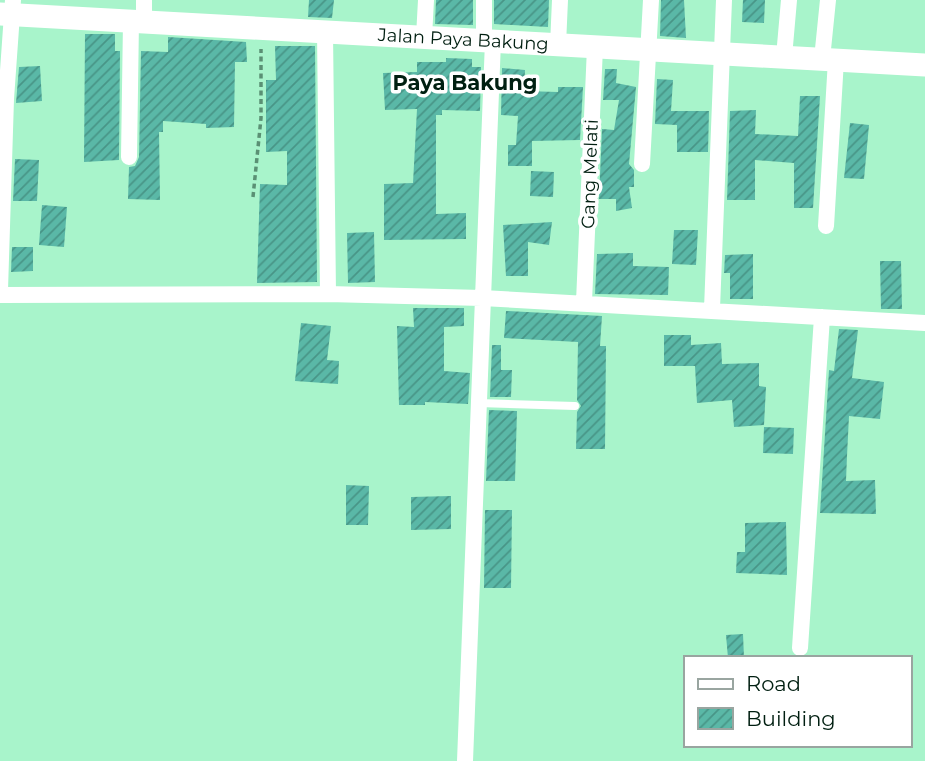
<svg xmlns="http://www.w3.org/2000/svg" width="925" height="761" font-family="Montserrat,sans-serif">
<style>
.building{fill:url(#building-hatch)}
.lines{fill:none;stroke-linecap:round;stroke-linejoin:round}
.path{stroke:#5a9074;stroke-width:3.5;stroke-dasharray:5 3.5;stroke-linecap:butt}
.lane{stroke:#fff;stroke-width:8}
.street{stroke:#fff;stroke-width:16}
.secondary{stroke:#fff;stroke-width:23}
.labels{text-anchor:middle;dominant-baseline:central;stroke-width:7;stroke-linejoin:round;paint-order:stroke}
.street-label{font-size:18px;fill:#001f11;stroke:#fff}
.quarter-label{font-size:21px;font-weight:bold;fill:#001f11;stroke:#fff}
</style>
<defs>
<pattern id="building-hatch" width="6" height="6" patternUnits="userSpaceOnUse" patternTransform="scale(1.75)"><rect width="6" height="6" fill="#5ab8a7"/><path d="M-1 1l2-2M0 6l6-6M5 7l2-2" fill="none" stroke="#489587"/></pattern>
</defs>
<rect width="100%" height="100%" fill="#a8f4cb"/>
<!-- building -->
<path class="building" d="M309 0H334L332 18 308 17Z
M436 0H473V25L435 24Z
M494 0H549L548 27 494 24Z
M661 0H684L686 38 660 36Z
M743 0H765L764 23 742 22Z
M85 34H115V51H120L119 160 84 162Z
M168 37 246 42 247 62H235L234 127 206 128V124L163 121V132H159L160 200 128 199 129 167 135 166 139 157 141 51 168 52Z
M275 46H315L317 282 257 283 260 184 287 185V151L266 152V80H276Z
M446 58 472 59V67H481L480 111 442 110V115H436V214L466 213V239L384 240V184L413 183 417 109 385 110 383 73 417 72V62H446Z
M40 66 42 101 16 103 19 67Z
M502 68 525 70 524 91 558 92V87H583L580 140 532 141V166H508V145H516L518 116 501 115Z
M605 69H617L616 83 636 87 629 164 634 170V187H629L632 208 616 211V199H599L602 129 614 130 619 100H603Z
M657 79 673 80 671 111H709L708 152H677V125L655 124Z
M800 96H820L813 208H794V163L755 160V200H727L730 111 756 110 755 134 798 136Z
M850 123 869 125 864 179 844 178Z
M15 159 39 160 37 201H13Z
M531 171 554 172 553 197 530 196Z
M42 205 67 207 64 247 39 245Z
M552 222 549 245 528 242V276H506L503 225Z
M674 230H698L696 265 672 264Z
M374 232 375 282 348 283 347 233Z
M12 247H33V271L11 272Z
M633 253V266L669 267 668 295 595 294 597 254Z
M753 254V299H730V273H724L725 255Z
M880 261H901L902 309H881Z
M413 308H464V326L444 327V371L470 373 468 404 425 402V405H399L397 326 414 327Z
M506 311 602 316 600 346H606L605 449H576L577 412 581 406 577 400 578 342 504 338Z
M301 323 331 326 327 360 339 361 338 384 295 381Z
M839 329 858 330 852 378 884 382 880 419 849 416 847 456 846 481 875 480 876 514 820 513 829 370 834 371Z
M664 335H691V345L721 343 722 364 759 363V386L766 387 764 425 734 427 732 400 697 403 695 366H664Z
M492 345H501V370H512L511 397H490Z
M489 410 517 411 515 481H486Z
M764 427 794 428 793 454 763 453Z
M346 485 369 486 368 525H346Z
M451 496V529L411 530V497Z
M485 510H512L511 588H484Z
M786 522 787 575 736 573 737 552H745V523Z
M743 634 744 658H728L726 635Z"/>
<g class="lines">
<!-- path -->
<path class="path" d="M253 197 261 118V49"/>
<!-- lane -->
<path class="lane" d="M478 403 575 406"/>
<!-- street -->
<path class="street" d="M144 22V0
M325 32 328 294
M424 37 426 0
M484 40V0
M558 45 560 0
M784 57 789 0
M822 59 828 0
M129 157 131 21
M642 164 651 0
M826 226 836 60
M0 290 6 99 13 0
M0 295 328 294 482 298 925 323
M584 302 595 47
M712 309 724 0
M800 648 822 317
M465 761 493 41"/>
<!-- secondary -->
<path class="secondary" id="s1" d="M0 14 925 65"/>
</g>
<g class="labels">
<!-- street labels -->
<g class="street-label">
<text stroke="none"><textPath href="#s1" startOffset="464">Jalan Paya Bakung</textPath></text>
<text transform="translate(590 174) rotate(-88)">Gang Melati</text>
</g>
<!-- quarter labels -->
<g class="quarter-label">
<text x="465" y="82">Paya Bakung</text>
</g>
</g>
<!-- legend -->
<rect x="684" y="656" width="228" height="91" fill="#ffffff" stroke="#99a5a0" stroke-width="2"/>
<rect x="698" y="679" width="35" height="10" fill="#ffffff" stroke="#99a5a0" stroke-width="2"/>
<text x="746" y="691" font-size="21" fill="#001f11">Road</text>
<rect x="698" y="708" width="35" height="21" fill="url(#building-hatch)" stroke="#99a5a0" stroke-width="2"/>
<text x="746" y="726" font-size="21" fill="#001f11">Building</text>
</svg>
